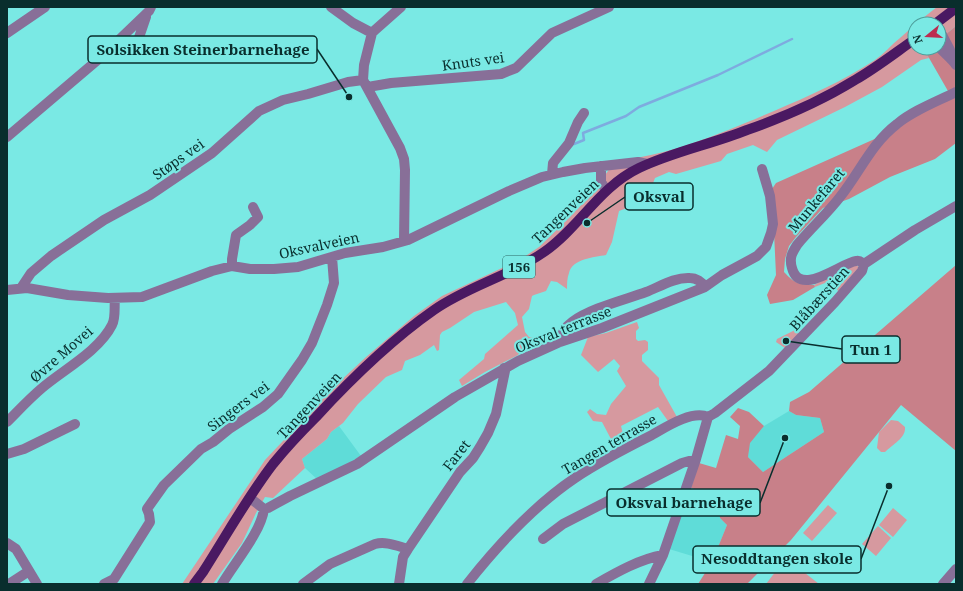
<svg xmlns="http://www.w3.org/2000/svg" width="963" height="591" font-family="'Noto Serif',serif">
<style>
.built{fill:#5fdcd8}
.green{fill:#d6999f}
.forest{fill:#c88089}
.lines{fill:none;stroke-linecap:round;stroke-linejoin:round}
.stream{stroke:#7eabdf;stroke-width:2.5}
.minor{stroke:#886f98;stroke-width:10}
.major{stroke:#4a1962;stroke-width:10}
.labels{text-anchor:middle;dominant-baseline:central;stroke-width:4;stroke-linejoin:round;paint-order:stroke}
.shield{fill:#7ae9e4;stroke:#2b6664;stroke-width:1}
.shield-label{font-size:13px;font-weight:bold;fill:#092e2d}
.street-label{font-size:14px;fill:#092e2d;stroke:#7ae9e4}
.leader{fill:none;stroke:#092e2d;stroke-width:1.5}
.callout-dot{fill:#092e2d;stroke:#7ae9e4;stroke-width:1.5}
.callout{fill:#7ae9e4;stroke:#092e2d;stroke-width:1.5}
.callout-label{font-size:15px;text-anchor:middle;font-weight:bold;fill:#092e2d}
</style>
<rect width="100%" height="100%" fill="#7ae9e4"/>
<!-- built -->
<path class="built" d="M789 411 796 415 820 418 824 432 763 472 748 457 749 443 764 426Z
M339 426 361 456 318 480 305 468 302 459 327 439 331 432Z
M691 488 708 493 718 503 720 518 727 525 712 562 669 549Z"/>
<!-- green -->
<path class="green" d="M937 7H956V26L939 40V24H915V48H929L925 51 929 58 921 60 882 87 845 107 777 140 767 152 753 145 727 154 721 161 676 174 669 172 655 178 646 201 619 211 612 242 606 255C594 257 572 259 569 273 567 278 567 284 567 289L557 282 551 281 546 291 534 295 532 296 529 309 522 317 525 332 529 337 546 340 544 343 520 352 518 355 485 372 462 386 459 380 484 359 485 354 518 325 515 313 506 302 474 312 450 328 442 332 440 335 439 350 437 351 434 345 420 355 405 361 402 370 386 377 358 404 343 423 331 432 327 439 302 459 305 468 273 498 265 497 256 513 242 543 213 584H182L265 460 335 386 366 357 414 316 442 296 521 259 539 247 566 221 589 197 616 160C668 157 726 131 774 111 809 96 843 81 875 60 884 54 891 45 900 38 912 27 924 17 937 7Z
M853 264 858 266 859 268 839 292 830 281 815 287 814 285Z
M637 322 639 328 636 331V339L638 341 645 340 648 342V350L642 355V361L659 378V385L677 417 668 421 658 407 621 426 623 434 612 441 602 422 593 421 587 412 590 409 597 414 606 415 611 404 626 386 617 371 620 366 614 359 598 372 581 355 588 337 606 333Z
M795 330 799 335 788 350 776 342 777 339Z
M891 420 898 421 905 427C906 438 893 444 885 452H881L877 448 879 432Z
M828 505 837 513 812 541 803 533Z
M893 508 907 520 893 537 879 525Z
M878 526 891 538 876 556 862 544Z
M786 558 819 584H766Z"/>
<!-- forest -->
<path class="forest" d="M956 26V143L935 159 890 177 849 199 823 208 796 237 789 246 785 259 784 272C795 284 799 284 814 285L815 287 793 300 770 304 767 295 776 275 772 189 776 183 897 129 908 120 952 98 925 51 929 48H939V40Z
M956 265V451L901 405 791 540 747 584H698L712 562 727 525 720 518 718 503 708 493 691 488 699 463 716 468 726 435 738 439 740 426 730 417 738 408 749 412 764 426 750 443 748 457 763 472 824 432 820 418 796 415 789 411 790 402 809 392Z"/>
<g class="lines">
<!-- stream -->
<path class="stream" d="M574 144 584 140 583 133 626 116 639 107 718 75 792 39"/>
<!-- minor -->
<path class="minor" d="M331 7 353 23 372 33
M401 7 375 30 372 33 364 65 363 80 400 148 404 159 405 170 404 241
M939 29 950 50 951 57
M7 33 45 7
M939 47C945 54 951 58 956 65
M134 52 146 17
M368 87 391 83 501 74 516 68 552 33 609 7
M7 137 100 58 149 11 151 7
M601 166V182L606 190
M552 174 553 163 569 143 578 122 584 113
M864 264C861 262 860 260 856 261 841 263 800 298 792 268 789 258 792 253 797 245 811 228 827 214 840 197 860 172 871 144 897 124 914 110 936 102 956 92
M232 266V259L236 235 250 225 258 217 253 207
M21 288 31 273 51 256 104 220 150 195 212 153 259 111 283 100 308 94 348 82 363 80
M7 290 27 288 68 295 108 298 142 297 212 271 232 266 250 269H274L298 267 345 253 383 247 408 240 509 191 542 177 563 172 585 168 638 162 647 164
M560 342C561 334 565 327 572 322 591 308 624 300 646 292 659 287 675 277 690 278 696 278 702 282 705 287
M708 417 715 413 769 371 835 302 862 271 864 264 915 230 956 206
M7 422C18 411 29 399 42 388 63 370 99 351 112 325 116 318 114 306 115 298
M7 454 24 449 75 424
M250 498 264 509
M264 509 268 508 290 496 357 464 455 397 518 361 560 342 602 328 705 287 722 275 757 256 766 247 771 233 773 224 770 196 762 169
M543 539 563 524 682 463 696 459
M7 543 16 549 37 584
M9 584 29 571
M104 584 114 579 150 522 149 514 147 509 164 485 201 449 213 442 229 429 263 407 278 394 302 360 312 343 327 305 334 283 332 257
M222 584C235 562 261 532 264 509
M303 584 330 564 375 544C386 541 397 546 408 549
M399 584 403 557 408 549 460 472 473 458 480 447 488 433 496 414 505 371 504 368
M467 584C497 546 535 505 575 478 599 462 626 448 652 435 666 427 692 410 708 417
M596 584C617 572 640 559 663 555
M649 584 663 555 696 459 708 417
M943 584 956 569"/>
<!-- major -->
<path class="major" d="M935 24 956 8
M194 584 203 572C226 536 247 498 273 464 286 448 301 432 316 417 352 378 391 340 434 310 468 286 510 276 544 252 579 228 599 187 639 168 672 152 712 144 747 130 784 117 821 101 855 80 876 68 895 53 915 39"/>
</g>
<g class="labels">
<!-- shield labels -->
<rect class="shield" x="503" y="256" width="32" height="22" rx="3"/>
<g class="shield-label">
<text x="519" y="267">156</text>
</g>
<!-- street labels -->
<g class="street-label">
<text transform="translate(473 61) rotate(-8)">Knuts vei</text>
<text transform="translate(178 159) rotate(-35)">Støps vei</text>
<text transform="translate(816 200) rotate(-50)">Munkefaret</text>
<text transform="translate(565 211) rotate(-44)">Tangenveien</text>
<text transform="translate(319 245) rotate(-12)">Oksvalveien</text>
<text transform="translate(819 298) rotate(-48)">Blåbærstien</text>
<text transform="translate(563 329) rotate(-22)">Oksval terrasse</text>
<text transform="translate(61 354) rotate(-41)">Øvre Movei</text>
<text transform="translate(309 405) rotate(-47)">Tangenveien</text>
<text transform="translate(238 406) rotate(-37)">Singers vei</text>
<text transform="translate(609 444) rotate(-30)">Tangen terrasse</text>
<text transform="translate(456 455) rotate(-52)">Faret</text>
</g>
</g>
<!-- callouts -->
<path class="leader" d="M349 97L317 49M587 223L625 197M786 341L842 349M785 438L760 503M889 486L861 559"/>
<g class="callout-dot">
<circle cx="349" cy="97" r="4"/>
<circle cx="587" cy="223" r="4"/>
<circle cx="786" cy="341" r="4"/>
<circle cx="785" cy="438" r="4"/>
<circle cx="889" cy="486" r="4"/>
</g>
<g class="callout">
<rect x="88" y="36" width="229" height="27" rx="4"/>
<rect x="625" y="183" width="68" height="27" rx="4"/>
<rect x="842" y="336" width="58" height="27" rx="4"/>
<rect x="607" y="489" width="153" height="27" rx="4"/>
<rect x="693" y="546" width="168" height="27" rx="4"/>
</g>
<g class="callout-label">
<text x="203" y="55">Solsikken Steinerbarnehage</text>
<text x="659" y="202">Oksval</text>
<text x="871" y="355">Tun 1</text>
<text x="684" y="508">Oksval barnehage</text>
<text x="777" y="564">Nesoddtangen skole</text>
</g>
<!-- border -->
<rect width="963" height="591" fill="none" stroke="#092e2d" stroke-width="16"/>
<!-- north arrow -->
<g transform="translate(927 36) rotate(252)"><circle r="19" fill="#7ae9e4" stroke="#4d9e9b"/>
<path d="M0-3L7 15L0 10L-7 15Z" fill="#bc2c50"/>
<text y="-6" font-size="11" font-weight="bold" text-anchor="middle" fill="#092e2d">N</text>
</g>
</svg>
